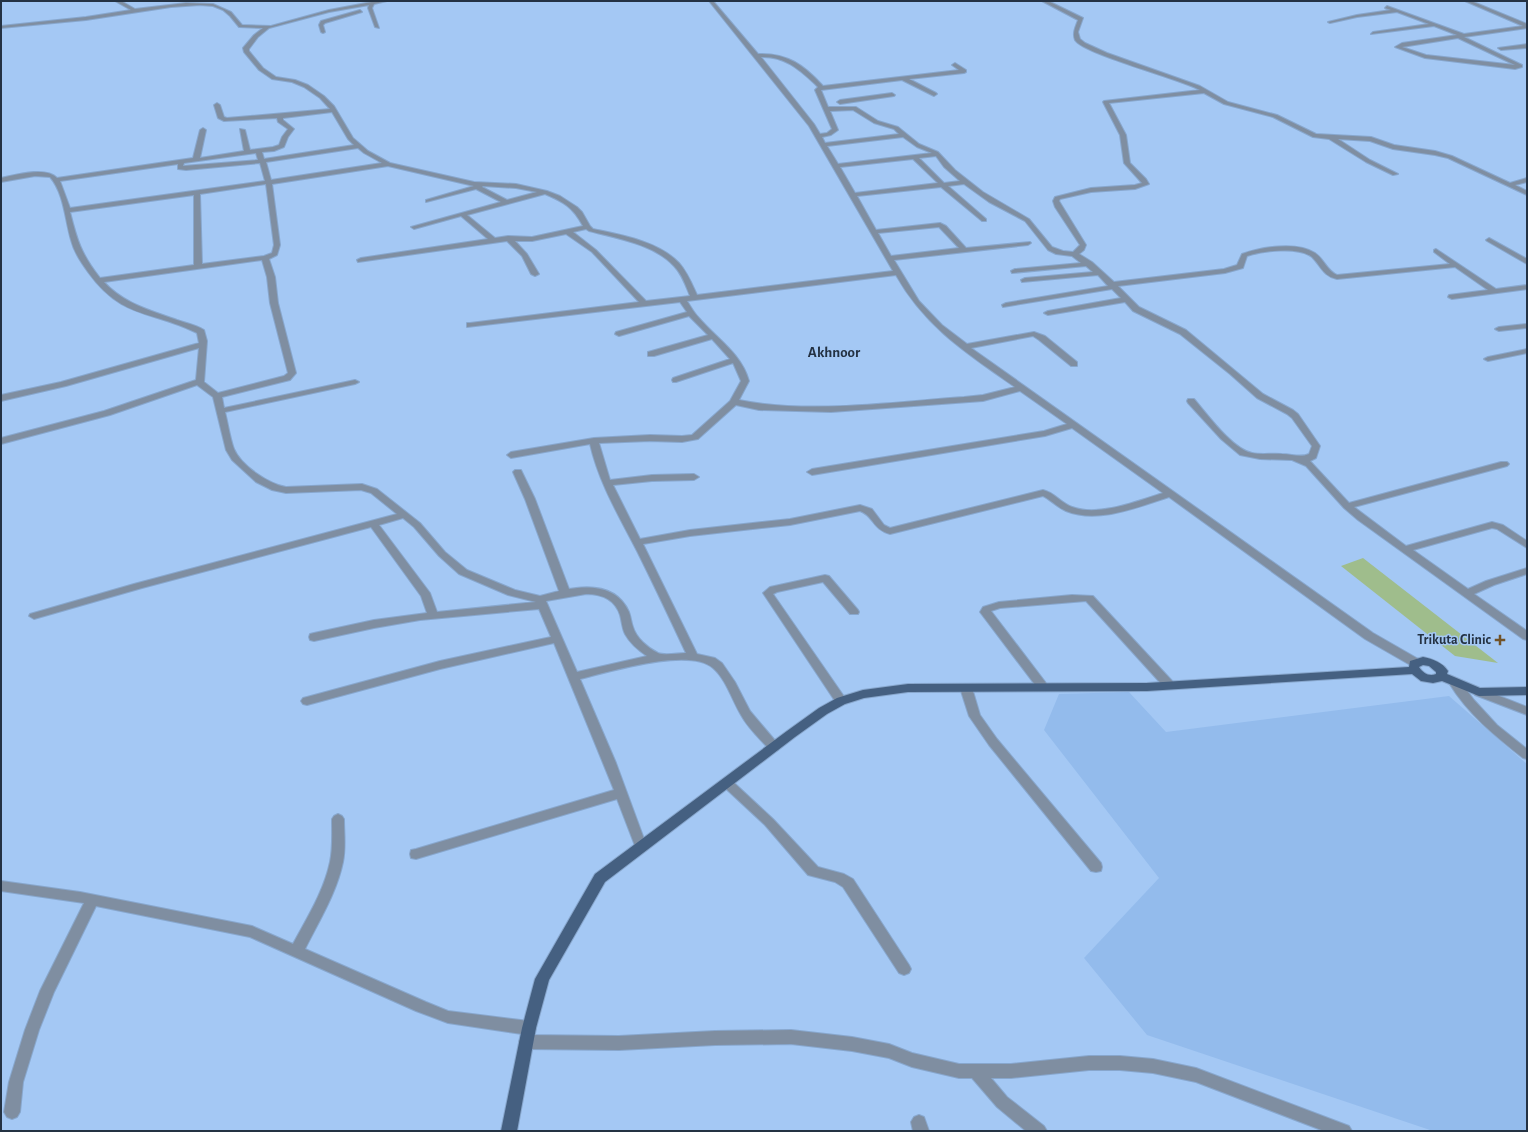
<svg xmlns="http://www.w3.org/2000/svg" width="1528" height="1132" font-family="'Alegreya Sans',sans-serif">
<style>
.built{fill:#93bbec}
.green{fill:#9fbd8c}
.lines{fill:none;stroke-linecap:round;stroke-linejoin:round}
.minor-casing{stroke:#88a7cd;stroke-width:2}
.major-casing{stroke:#88a7cd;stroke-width:2}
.minor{fill:#7f8ea1;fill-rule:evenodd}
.major{fill:#456081;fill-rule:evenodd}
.poi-dot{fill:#715227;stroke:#a4c8f4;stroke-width:1.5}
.labels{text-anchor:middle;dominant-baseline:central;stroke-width:3;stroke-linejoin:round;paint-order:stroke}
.poi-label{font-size:14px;font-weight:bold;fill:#243243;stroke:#a4c8f4;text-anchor:end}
.far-district-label{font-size:15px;font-weight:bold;fill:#243243;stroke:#a4c8f4}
</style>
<rect width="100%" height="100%" fill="#a4c8f4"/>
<!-- built -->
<path class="built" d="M1129 692 1166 732 1449 696 1527 764V1131H1433L1147 1035 1084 958 1159 878 1044 730 1059 694Z"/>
<!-- green -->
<path class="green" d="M1363 558 1498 663 1455 656 1341 566Z"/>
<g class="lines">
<defs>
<path id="minor" d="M115 1H121L135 9 186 3 213 4 231 12 242 25 271 26 329 10 377 1H387L374 4 372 8 379 28 375 27 368 8 369 5 329 12 269 28 258 37 249 49V51L263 68 276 77 295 80 308 85 324 96 334 106 353 138 368 151 390 163 474 182 516 184 547 191 560 196 577 207 582 212 590 226 593 229C621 235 658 241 679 263 687 272 692 284 697 295L893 271 809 126 709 1H713L758 54C787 53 804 65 823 86L959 70 952 65 955 63 966 70V72L964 73 909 79 936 93 937 94 934 96 902 80 821 90 828 107H856L878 121 898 127 919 144 938 152 955 170 983 192 1029 219 1052 247 1063 251 1073 252 1080 245 1055 207 1053 201 1055 197 1091 188 1135 185 1142 183 1124 163 1120 135 1103 102 1104 101 1200 90C1180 79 1083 54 1075 40 1072 33 1076 26 1078 20L1042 1H1048L1083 18 1078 32 1080 39 1085 43 1107 53 1200 86 1228 102 1277 115 1316 134 1371 137 1394 145 1435 151 1452 156 1510 183 1527 178V182L1515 185 1527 191V195L1448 158 1435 155 1393 149 1370 141 1338 139 1370 160 1398 174 1393 175 1366 162 1329 139 1313 137 1273 117 1224 104 1204 93 1109 103 1126 135 1130 163 1146 179 1149 184 1135 189 1091 192 1060 199 1059 201 1086 245 1084 250 1079 254 1092 262 1114 282 1224 269 1237 265 1242 254C1261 247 1297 241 1315 253 1324 259 1327 271 1337 275L1450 264 1434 252V250L1436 249 1496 289 1527 285V289L1452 299 1448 297 1449 295 1488 290 1455 267 1337 279C1323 276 1321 266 1312 257 1298 246 1263 251 1247 256L1243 268 1225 273 1118 286 1139 307 1186 330 1263 394 1293 410 1298 414 1320 446 1316 458 1310 461 1349 503 1501 462H1507L1509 464 1507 466 1354 507 1406 546 1492 522 1503 525 1527 541V548L1497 529 1492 528 1413 550 1468 589 1486 581 1527 568V574L1494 585 1474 594 1527 631V640L1523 639 1358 520 1344 508 1306 466 1292 460 1260 459 1240 455 1221 439 1188 403 1187 401 1188 399H1194C1207 414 1232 449 1252 453 1262 455 1272 453 1282 454 1292 454 1300 458 1309 454L1312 446 1292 418 1287 414 1257 398 1230 374 1180 334 1133 311 1125 302 1048 315 1044 313 1048 311 1121 298 1112 289 1003 307 1002 305 1006 303 1108 286 1098 275 1022 282 1021 280 1025 278 1093 272 1086 266 1012 273 1011 271 1015 269 1081 263 1072 256 1056 254 1048 250 1025 221 989 202 964 184 948 186 986 219V221H982L941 187 857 196 876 230 940 223 946 226 966 248 1030 242 1031 243 1028 245 894 260 919 301 942 325 967 344 1034 332 1045 336 1077 362V366H1071L1039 340 1033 336 971 348 1373 633 1420 660 1421 663 1420 666H1412L1365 639 1169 497C1138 507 1098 524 1066 511 1057 507 1051 500 1043 496L890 534C872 529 874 516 860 511L790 525 690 536 643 544 697 654 715 658 722 663 735 682 750 711 778 744 780 747 778 750 774 751 770 750C760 739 748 728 741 715 732 700 726 679 713 668 689 647 609 672 580 679L616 763 647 847 645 851 641 852 637 851 617 799 416 859 411 858 410 854 411 850 416 849 614 790 554 643 440 669 307 705 303 704 301 701 303 698 307 697 440 661 551 637 539 609 420 620 374 628 314 641 310 640 309 637 310 634 314 633 374 620 427 613 421 596 371 527 142 588 34 619 29 616 30 614 134 584 397 514 371 493 361 490 286 493 272 490 256 482 232 460 226 450 213 397 197 385 110 415 1 444V438L104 411 196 380 199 348 66 386 1 401V395L61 382 199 343 197 333 195 332C149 310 122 319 88 272 81 262 74 252 71 240 65 220 64 193 50 177L35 176 1 182V178C15 175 46 166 57 178L193 158 200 130 203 128 206 130 200 158 244 151 240 129 245 130 250 150 273 147 279 145 282 137 288 129 278 122 277 118 224 121 218 118 214 105 217 103 220 105 224 117 227 118 330 109 320 98 304 87 292 82 272 79 259 70 244 52 243 48 254 35 263 28 239 27 230 16 223 10 213 6 200 5 171 7 86 20 1 28V26L86 17 131 10ZM761 57C784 56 799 69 815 84L818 87 815 90 832 129 827 133 820 134 814 124ZM853 110 874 123 894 129 899 134 825 143 822 137 831 135 838 130 830 111ZM332 112 348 139 354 145 264 159 262 152 274 151 284 147 288 137 294 129 283 120V118ZM903 137 917 147 932 153 838 164 827 146ZM358 148 364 153 382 163 271 180 266 162ZM256 153 258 160 183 166 184 163ZM936 156 944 167 960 181 944 183 919 158ZM913 159 938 183 855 193 840 167ZM260 163 265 181 70 208 60 181 178 164V169L186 170ZM388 166 474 186 426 200V202L476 189 501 202 411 227 414 229 461 216 488 239 361 258 357 260 358 262 507 241 522 256 531 274 535 276 539 274 527 254 515 241H532L566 234 592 252 639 302 470 323H467V327L680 302 687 312 616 332 615 334 619 336 689 316 708 335 648 352V356H654L712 339 730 359 673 378 672 380 673 382H676L733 363 734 365 741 381 730 401 692 435 682 436 650 435 594 438 511 452 507 455 511 458 590 444C599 483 619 516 637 551 654 585 670 619 686 653 678 653 665 656 658 653 648 648 636 638 633 627 631 622 631 617 629 612 618 587 592 585 569 589L535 499 521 470H515L513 472 525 499 559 591 540 596 515 590 467 570 445 552 420 523 377 489 362 484 286 487C269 484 241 466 234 449 230 438 228 424 225 412L355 384 359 382 355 380 224 408 222 397 290 380 296 373 278 303 275 277 269 259 277 255 280 245 272 184ZM266 184 274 245 272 253 264 256 202 264 200 194ZM483 186 516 188 537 192 507 200 482 187ZM545 194C564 202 573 207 583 226L532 237 508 236 495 238 467 215ZM194 195V265L100 278C81 254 77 240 70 212ZM939 227 959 248 891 256 878 233ZM586 229 589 231C616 238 654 244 674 266 682 274 686 286 690 296L646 301 596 250 573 232ZM262 260 267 277 270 303 288 373 284 376 218 393 204 382 207 341 204 330C196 325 186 323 177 320 150 310 124 304 104 282ZM896 275C925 327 968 354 1015 387L983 395 964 397C893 402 808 414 739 400L749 381C741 353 717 339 699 318 694 313 691 307 687 301ZM1020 391 1067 424 1044 431 812 469 807 472 812 475 1045 436 1072 428 1163 493C1138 501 1098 517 1072 507 1061 503 1055 493 1043 490L890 528 884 525 872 509 860 505 790 519 690 530 640 539 613 485 652 481 694 480 699 477 694 474 652 475 610 480 599 443 650 441 682 442 698 439 736 405 759 410 831 412 983 401ZM403 518 414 527 439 556 459 574 508 595 536 602 437 612 430 593 379 525ZM586 594C601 594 615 599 620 615 622 622 622 628 625 634 630 643 638 650 647 656L577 672 546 601Z
M1465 1H1471L1527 24V28L1464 37 1522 65V67L1515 69 1425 58 1395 47 1402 43 1457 35 1434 26 1371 34 1373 32 1429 24 1397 12 1357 17 1330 23 1328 22 1357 15 1391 10 1385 8 1387 6 1464 34 1523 26ZM1458 38 1515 65 1426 55 1402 47Z
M360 10 362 12 325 23 323 25 325 32 323 33 321 32 319 25 321 21Z
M1527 44V48L1501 50 1498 48Z
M892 93 895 95 894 96 840 104 837 102 840 100Z
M1489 238 1527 259V264L1487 241 1486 240Z
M1527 324V328L1499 331 1495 329 1499 327Z
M1527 349V353L1488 361 1484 359 1488 357Z
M825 575 829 576 858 610 859 612 858 614H850L823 582 777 592 773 594 845 698 847 701 845 704H837L763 593 770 587Z
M1072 595 1093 596 1174 683 1176 686 1174 689H1166L1086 601 1000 608 991 611 1049 687 1047 690H1039L980 612 983 607 999 602Z
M1455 679 1459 680 1474 700 1497 725 1527 749V759L1523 758C1495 736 1468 714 1449 683L1451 680Z
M966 684 970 685 972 688 980 715 997 739 1101 863 1102 867 1101 871 1096 872 1091 871 989 745 969 716 960 688 962 685Z
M1479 688 1527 707V715L1475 695 1473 692 1475 689Z
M727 778 731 780 773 819 818 867 844 874 853 879 909 965 911 969 909 973 904 975 899 973 843 887 835 882 808 875 765 825 723 786 721 783 723 780Z
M338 814 342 816 344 819C344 833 346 848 343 862 337 892 319 921 305 949L426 1002 448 1011 529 1021 534 1023 536 1028 534 1033 529 1035 448 1023 416 1011 250 937 96 906 54 992 39 1030 23 1082 20 1112 17 1117 12 1119 7 1117 4 1112 9 1082 25 1030 40 991 84 903 1 891V881L80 892 252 926 293 944C307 918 324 891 330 862 333 848 332 833 332 819L334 816Z
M791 1030 852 1037 889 1044 912 1053 959 1064H1011L1089 1056H1120L1153 1059 1196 1068 1349 1126 1352 1131H1324L1196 1082 1153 1073 1120 1070H1089L1011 1078H991L1007 1097 1044 1126 1047 1131H1026L997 1107 972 1078H959L912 1067 889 1058 852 1051 791 1044 715 1045 619 1050 526 1049 521 1047 519 1042 521 1037 526 1035 619 1036 715 1031Z
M919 1115 924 1117 929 1131H913L911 1122 914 1117Z"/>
<path id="major" d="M1423 657C1433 659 1442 662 1448 671L1447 674 1480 688 1527 687V695L1479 696 1442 681 1433 683 1421 681 1412 674 1147 691 908 692 864 698 845 704 827 714 795 737 605 882 549 980 536 1028 517 1131H501L522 1028 535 979 595 874 787 731 819 708 837 698 863 690 908 684 1147 683 1409 667 1410 661ZM1423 665 1429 666 1436 672V674C1429 677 1423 673 1419 667Z"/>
</defs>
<!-- minor casing -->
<use href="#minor" class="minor-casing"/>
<!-- major casing -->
<use href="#major" class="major-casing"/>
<!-- minor -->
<use href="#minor" class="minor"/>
<!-- major -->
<use href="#major" class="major"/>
</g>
<!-- markers -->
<path class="poi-dot" d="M1498 634h4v4h4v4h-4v4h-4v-4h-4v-4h4z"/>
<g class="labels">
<!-- poi labels -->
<g class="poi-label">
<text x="1491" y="640">Trikuta Clinic</text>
</g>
<!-- far-district labels -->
<g class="far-district-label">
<text x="834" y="352">Akhnoor</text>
</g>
</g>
<!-- border -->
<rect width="1528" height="1132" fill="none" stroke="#243243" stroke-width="4"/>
</svg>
